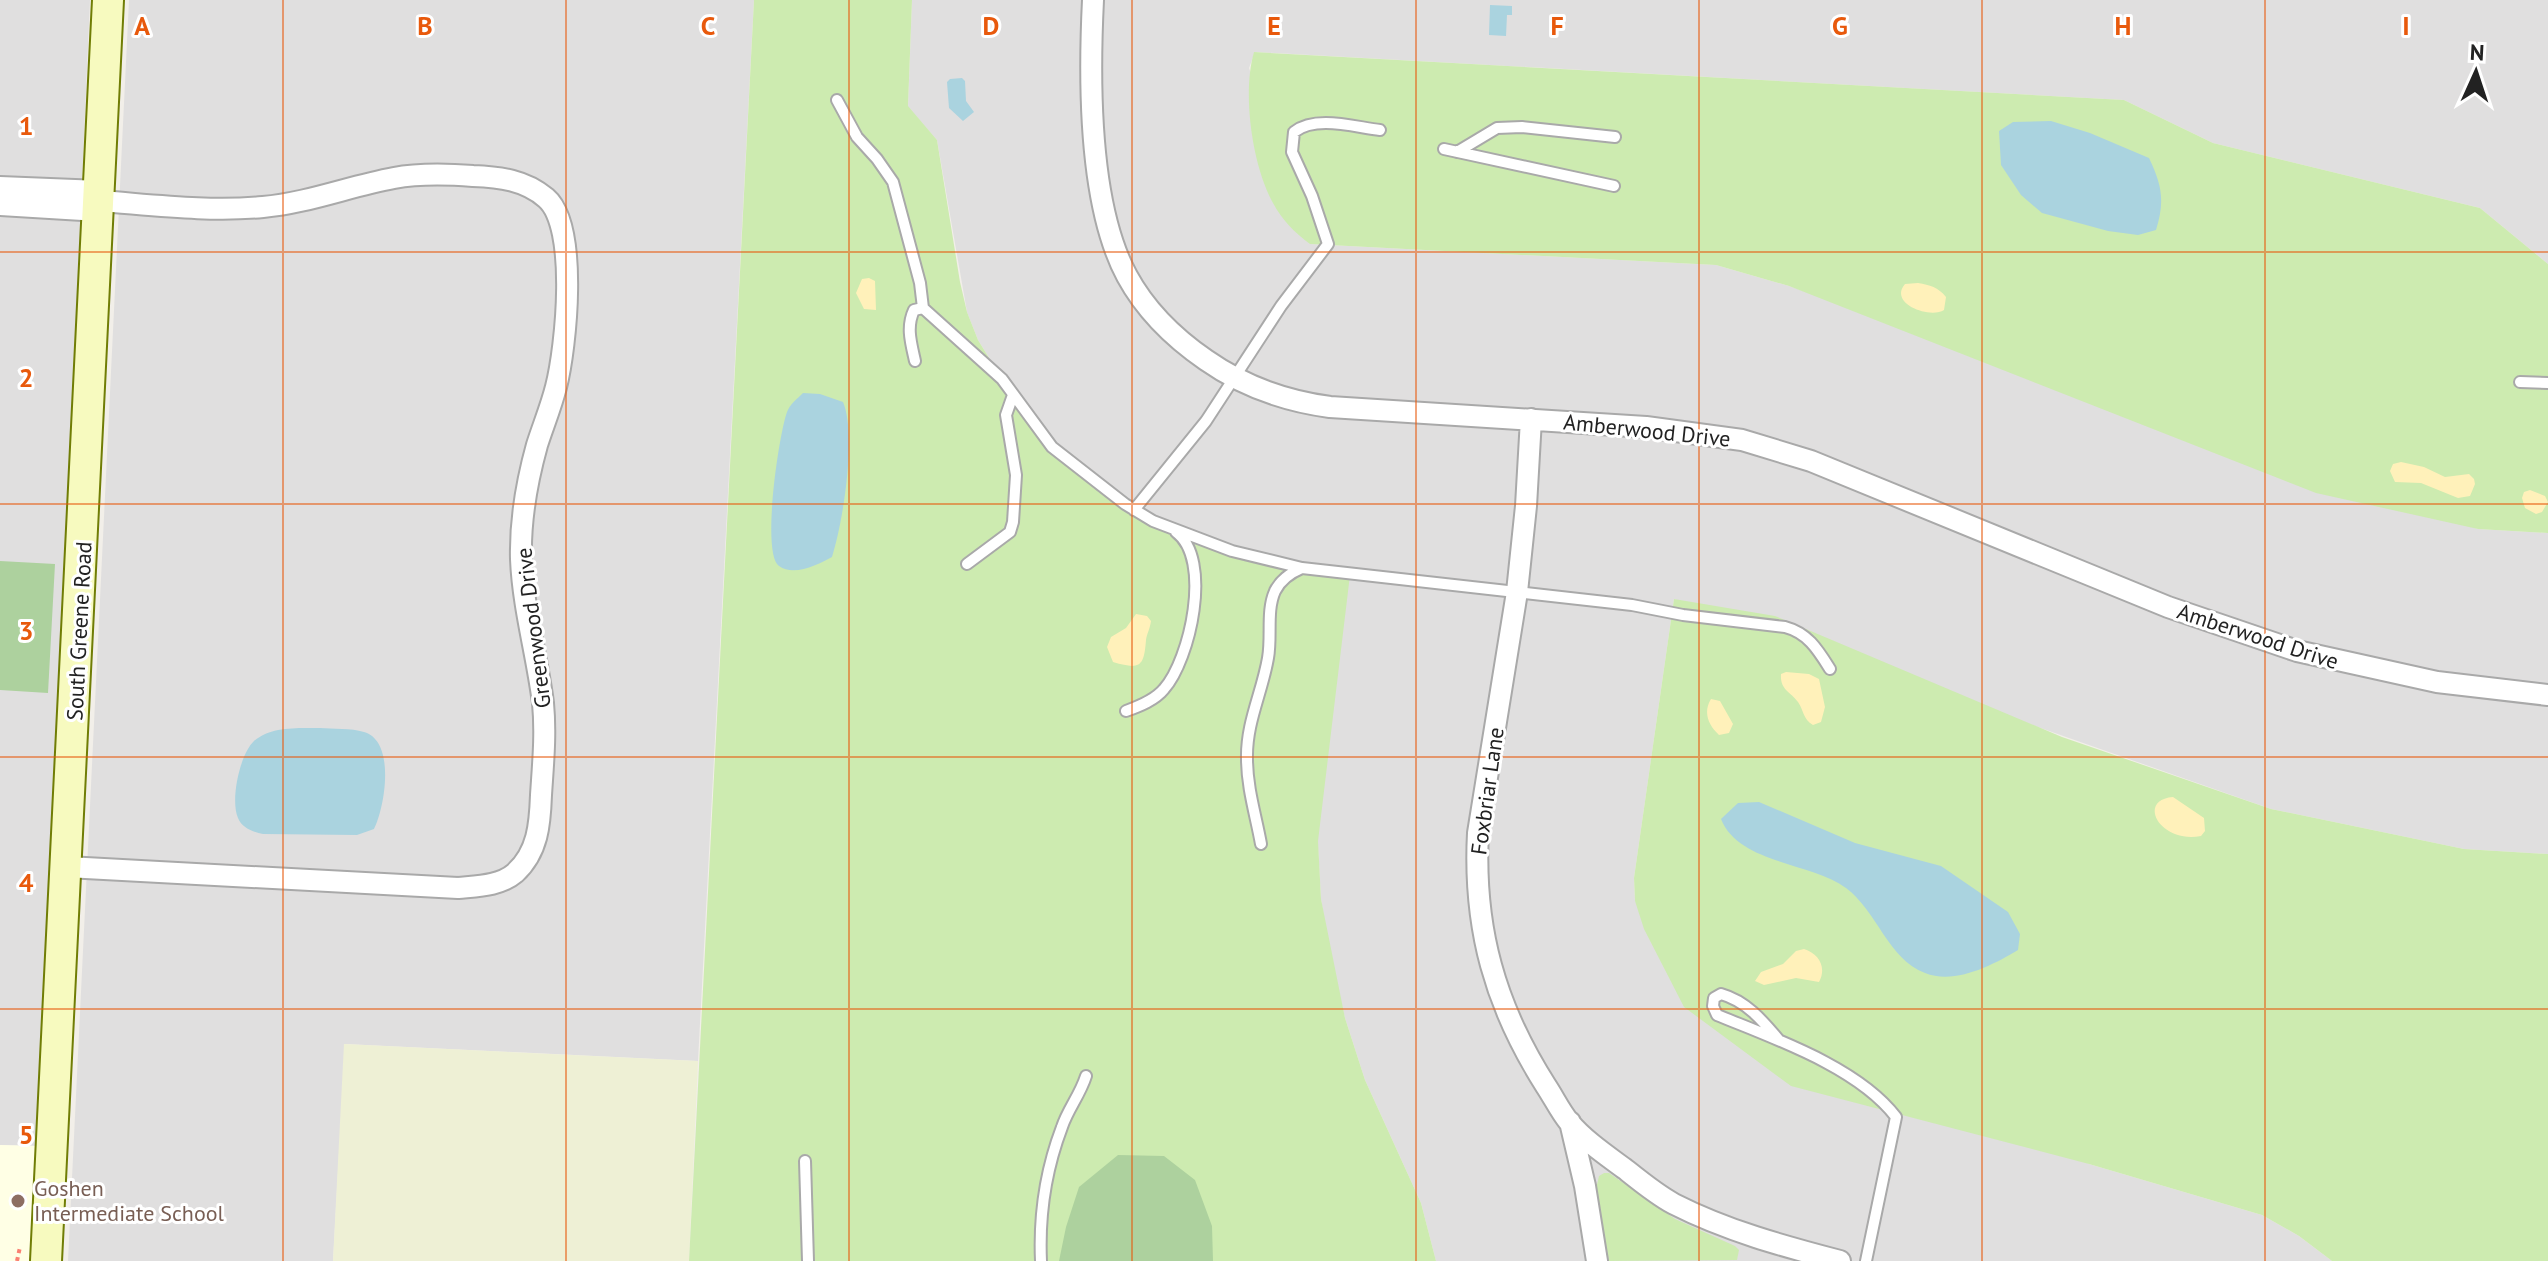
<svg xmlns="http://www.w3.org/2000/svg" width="2548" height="1261" font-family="'PT Sans',sans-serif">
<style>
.residential{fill:#e0dfdf}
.education{fill:#ffffe5}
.farmland{fill:#eef0d5}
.grass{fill:#cdebb0}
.forest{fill:#add19e}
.sand{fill:#fff1ba}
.water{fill:#aad3df}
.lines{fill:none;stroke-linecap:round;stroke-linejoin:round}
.lane-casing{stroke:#a9a9a9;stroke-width:14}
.street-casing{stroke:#a9a9a9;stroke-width:24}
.secondary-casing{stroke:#707d05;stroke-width:34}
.path{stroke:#fa8072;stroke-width:4;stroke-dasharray:4 4;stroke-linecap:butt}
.lane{stroke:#fff;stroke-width:10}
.street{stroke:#fff;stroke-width:20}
.secondary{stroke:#f7fabf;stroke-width:30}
.grid{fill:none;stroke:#e8590c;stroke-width:2;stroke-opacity:0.55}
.education-dot{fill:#8d6e63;stroke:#fff;stroke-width:3}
.labels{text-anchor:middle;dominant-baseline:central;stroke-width:6;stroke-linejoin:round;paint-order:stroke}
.street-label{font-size:22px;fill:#222;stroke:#fff}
.education-label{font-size:22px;fill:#785e54;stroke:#fff;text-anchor:start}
.grid-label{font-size:26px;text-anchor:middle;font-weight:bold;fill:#e8590c;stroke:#fff;stroke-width:6;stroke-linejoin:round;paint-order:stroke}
</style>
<rect width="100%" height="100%" fill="#f2efe9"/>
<!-- residential -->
<path class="residential" d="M0 0H90L40 1146 0 1145Z
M129 0H754L698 1061 345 1044 333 1261H68Z
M912 0H2548V264L2480 208 2213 143 2124 100 1255 52 1249 68 1310 244 1716 265 1789 286 2478 529 2548 533V854L2464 849 2271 809 1674 599 1634 878 1635 901 2089 1164 2262 1215 2299 1236 2332 1261H1436L1421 1203 1365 1080 1345 1018 1330 955 1321 899 1302 568 1153 521 1052 447 1002 379 978 340 967 312 937 140 908 107Z"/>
<!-- education -->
<path class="education" d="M0 1145 40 1146 33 1261H0Z"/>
<!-- farmland -->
<path class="farmland" d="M344 1044 698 1061 689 1261H333Z"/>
<!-- grass -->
<path class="grass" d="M754 0H912L908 106 937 140 960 282 967 312 978 340 1002 379 1052 447 1125 504 1232 551 1350 575 1318 841 1321 899 1345 1018 1365 1080 1421 1203 1436 1261H689Z
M1254 52 2124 100 2213 143 2480 208 2548 264V533L2478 529 2316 493 1789 286 1716 265 1310 244C1295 233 1282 220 1273 203 1252 165 1242 93 1254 52Z
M1674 599 1775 616 2062 737 2271 809 2464 849 2548 854V1261H2332L2299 1236 2262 1215 2089 1164 1791 1086 1684 1007 1644 929 1635 901 1634 878Z
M1604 1173H1609L1675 1219 1735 1246 1739 1250 1737 1260 1609 1261 1596 1189 1599 1176Z"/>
<!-- forest -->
<path class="forest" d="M0 561 55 564 48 693 0 690Z
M1118 1155 1164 1156 1195 1180 1212 1226 1213 1261H1059L1066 1227 1079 1187Z"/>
<!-- sand -->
<path class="sand" d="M869 278 875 281 876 310 864 309 856 293 862 279Z
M1918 283C1930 285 1938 287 1946 297L1944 310C1930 319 1888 304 1905 284Z
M2401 462 2424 467 2445 477 2469 474 2474 479 2475 484 2470 496 2458 498 2421 483 2395 482 2390 471 2393 464Z
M2530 490 2545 496 2548 502 2542 512 2536 514 2525 508 2522 498 2524 492Z
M1136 614 1147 616 1151 621C1150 629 1147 633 1146 640 1144 667 1140 670 1113 662L1107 647 1111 637 1126 628Z
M1786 672 1809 674 1819 679 1825 707 1821 722 1813 725C1803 719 1804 711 1798 702 1790 691 1780 690 1781 674Z
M1711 699 1720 701 1733 724 1729 733 1719 735C1708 725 1703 712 1711 699Z
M2173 797 2204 818 2205 831 2201 836C2160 844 2136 800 2173 797Z
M1804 949C1819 954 1827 967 1819 982L1796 978 1764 985 1755 981 1761 972 1783 964 1796 951Z"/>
<!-- water -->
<path class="water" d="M1490 5 1512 6V15H1507L1506 36 1489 35Z
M962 78 965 81 966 101 974 112 963 121 949 108 947 82 950 79Z
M2051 121 2090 133 2149 158C2162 185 2165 201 2156 230L2138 235 2108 231 2042 213 2021 195 2001 165 1999 131 2013 122Z
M803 393 820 394 843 402C857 435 843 522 832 557 819 564 794 577 779 566 761 553 779 434 787 412 790 404 797 399 803 393Z
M320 728C333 729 351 728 364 732 396 741 385 807 374 829L357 835 263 834C253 832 242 828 238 818 230 800 240 754 254 741 271 726 299 728 320 728Z
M1759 802 1855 843 1941 866 2008 912 2020 934 2018 950C1993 965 1955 985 1925 973 1888 959 1877 911 1846 888 1811 862 1739 864 1721 819L1738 803Z"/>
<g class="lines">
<defs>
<path id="lane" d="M837 100 857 137 877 159 893 182 920 283 923 308 1002 379 1052 447 1125 504 1153 521 1232 551 1302 568 1632 605 1683 615 1785 627C1808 633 1818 650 1830 669
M1444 149 1614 186
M1457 152 1497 128 1522 127 1615 137
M915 361C911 343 906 327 914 310L923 308
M2520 382 2548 383
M1134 510 1206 421 1281 306 1328 244 1312 196 1292 152 1294 132C1316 115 1354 127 1380 130
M967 564 1010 532 1013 522 1016 475 1006 415 1013 395
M1126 711C1140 706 1155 700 1164 689 1190 660 1213 559 1176 532
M1261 844C1256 816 1247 788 1247 759 1246 723 1262 693 1268 658 1272 636 1266 611 1275 591 1281 579 1290 573 1302 568
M1778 1039C1762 1020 1746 1001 1721 994L1714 998 1713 1006 1717 1015C1773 1038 1858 1067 1896 1117L1866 1261
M805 1161 808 1261
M1041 1261C1039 1216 1046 1169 1062 1127 1068 1109 1080 1095 1086 1076"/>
<path id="street" d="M1093 0C1089 80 1088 204 1127 276 1146 311 1174 338 1206 360 1243 386 1285 401 1330 407L1646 427 1742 440 1811 461 2168 607 2297 651 2437 682 2548 695
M0 187 100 191
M0 205 99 211
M1531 419 1526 506 1517 592 1478 833C1473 928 1495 1006 1546 1086 1554 1098 1560 1111 1569 1122 1584 1140 1606 1155 1625 1169 1640 1181 1657 1195 1674 1204 1727 1231 1783 1246 1840 1261
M67 867 458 888C477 886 500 886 515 873 538 852 540 824 541 795 543 764 546 734 543 703 537 655 523 608 521 559 520 522 527 481 537 445 543 426 551 407 556 387 566 348 579 226 546 198 525 180 500 177 473 176 447 174 420 173 394 178 350 186 308 203 263 207 209 212 154 205 100 201
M1570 1122 1585 1186 1597 1261"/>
<path id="secondary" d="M46 1261 108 0"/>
</defs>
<!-- lane casing -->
<use href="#lane" class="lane-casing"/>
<!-- street casing -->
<use href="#street" class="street-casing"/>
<!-- secondary casing -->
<use href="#secondary" class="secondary-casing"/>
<!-- path -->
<path class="path" d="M17 1261 20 1247"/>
<!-- lane -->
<use href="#lane" class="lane"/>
<!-- street -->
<use href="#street" class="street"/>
<!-- secondary -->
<use href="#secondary" class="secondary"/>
</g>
<!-- grid -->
<path class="grid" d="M283 0V1261M566 0V1261M849 0V1261M1132 0V1261M1416 0V1261M1699 0V1261M1982 0V1261M2265 0V1261M0 252H2548M0 504H2548M0 757H2548M0 1009H2548"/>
<!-- markers -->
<circle class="education-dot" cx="18" cy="1201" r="8"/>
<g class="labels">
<!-- street labels -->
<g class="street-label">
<text transform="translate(1647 430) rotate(6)">Amberwood Drive</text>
<text transform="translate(533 628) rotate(-97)">Greenwood Drive</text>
<text transform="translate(79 631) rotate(-87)">South Greene Road</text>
<text transform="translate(2258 636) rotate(18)">Amberwood Drive</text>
<text transform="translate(1487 791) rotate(-82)">Foxbriar Lane</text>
</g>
<!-- education labels -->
<g class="education-label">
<text x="34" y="1188">Goshen<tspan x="34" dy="25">Intermediate School</tspan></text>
</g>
</g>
<g class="grid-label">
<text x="142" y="35">A</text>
<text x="425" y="35">B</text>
<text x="708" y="35">C</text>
<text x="991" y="35">D</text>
<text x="1274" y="35">E</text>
<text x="1557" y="35">F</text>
<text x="1840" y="35">G</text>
<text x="2123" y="35">H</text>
<text x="2406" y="35">I</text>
<text x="26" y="135">1</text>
<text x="26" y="387">2</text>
<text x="26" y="640">3</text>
<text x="26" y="892">4</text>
<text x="26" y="1144">5</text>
</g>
<!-- north arrow -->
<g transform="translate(2476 72) rotate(3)" stroke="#ffffff" stroke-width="6" paint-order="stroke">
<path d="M0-6L14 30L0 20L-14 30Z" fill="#222222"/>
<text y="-12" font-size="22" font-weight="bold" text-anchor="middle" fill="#222222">N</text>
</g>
</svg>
